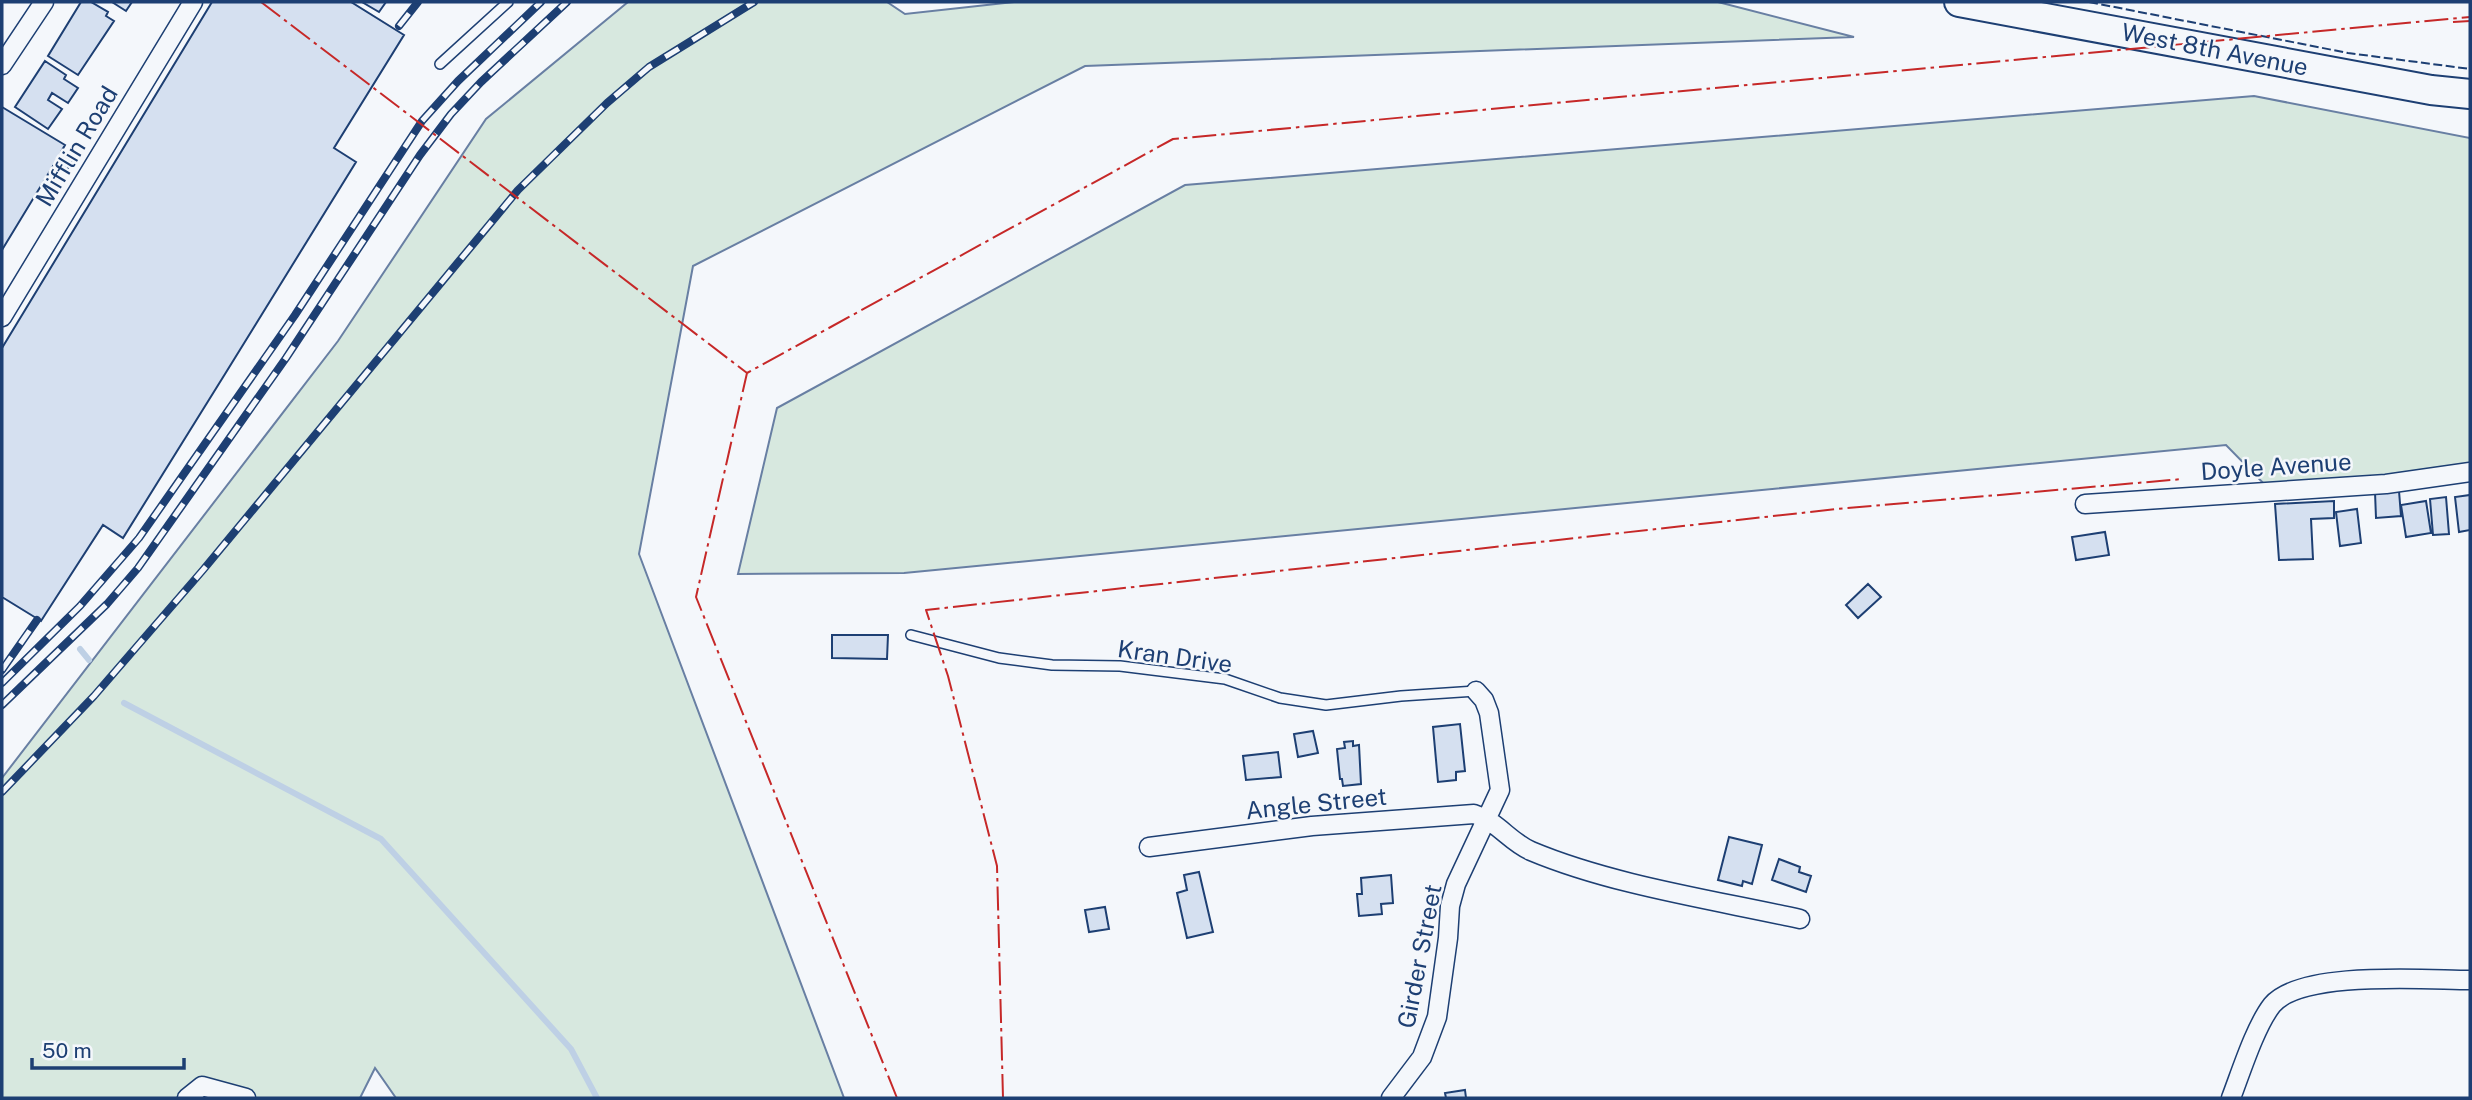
<svg xmlns="http://www.w3.org/2000/svg" width="2472" height="1100" font-family="'Public Sans',sans-serif">
<style>
.green{fill:#d7e8df;stroke:#687fa3;stroke-width:2}
.lines{fill:none;stroke-linecap:round;stroke-linejoin:round}
.stream{stroke:#bed0e5;stroke-width:6}
.building{fill:#d5e0f0;stroke:#1d3f73;stroke-width:2}
.service-casing{stroke:#1d3f73;stroke-width:12}
.minor-casing{stroke:#1d3f73;stroke-width:21}
.primary-casing{stroke:#1d3f73;stroke-width:32}
.service{stroke:#f4f7fb;stroke-width:9}
.minor{stroke:#f4f7fb;stroke-width:18}
.primary{stroke:#f4f7fb;stroke-width:28}
.rail-casing{stroke:#1d3f73;stroke-width:8}
.rail{stroke:#f4f7fb;stroke-width:5;stroke-dasharray:16;stroke-linecap:butt}
.fence{stroke:#1d3f73;stroke-width:2;stroke-dasharray:9 3.5;stroke-linecap:butt}
.power{stroke:#c62828;stroke-width:2;stroke-dasharray:24 5 3.5 5;stroke-linecap:butt}
.labels{text-anchor:middle;dominant-baseline:central;stroke-width:5;stroke-linejoin:round;paint-order:stroke}
.street-label{font-size:24px;fill:#1d3f73;stroke:#f4f7fb}
</style>
<rect width="100%" height="100%" fill="#f4f7fb"/>
<!-- green -->
<path class="green" d="M628 2H887L905 14 1014 2H1718L1854 37 1085 66 693 266 639 554 844 1098H396L375 1068 360 1098H2V778L338 341 486 119Z
M2254 96 2470 138V469L2271 491 2226 445 904 573 738 574 777 408 1185 185Z"/>
<g class="lines">
<!-- stream -->
<path class="stream" d="M80 649 89 660
M124 703 381 839 571 1049 597 1098"/>
</g>
<!-- building -->
<path class="building" d="M81 2H91L108 12 106 16 114 21 78 75 48 56Z
M112 2H132L126 11Z
M212 2H351L404 35 334 148 356 162 225 374 123 538 103 525 41 621 2 597V348Z
M362 2H386L379 12Z
M45 61 66 75 64 79 78 88 68 103 52 93 48 100 62 109 48 129 15 107Z
M2 107 65 145 61 152 73 160 65 173 53 166 2 250Z
M2399 491 2401 516 2376 518 2375 492Z
M2470 495V530L2459 532 2455 497Z
M2446 497 2449 534 2433 535 2430 499Z
M2334 501V518L2311 519 2313 559 2279 560 2275 504Z
M2426 501 2431 533 2406 537 2401 505Z
M2357 509 2361 543 2340 546 2336 512Z
M2105 532 2109 555 2076 560 2072 537Z
M1868 584 1881 597 1858 618 1846 605Z
M832 635H888L887 659 832 658Z
M1460 724 1465 771 1456 772V780L1438 782 1433 727Z
M1313 731 1318 753 1298 757 1294 734Z
M1353 741V746L1359 745 1361 784 1343 786 1342 779H1340L1337 749 1345 748 1344 742Z
M1278 752 1281 777 1246 780 1243 756Z
M1729 837 1762 845 1752 884 1743 881 1742 886 1718 880Z
M1779 859 1800 867 1799 872 1811 876 1806 892 1772 880Z
M1199 872 1213 932 1187 938 1177 893 1187 890 1184 875Z
M1391 875 1393 903 1381 904 1382 914 1359 916 1357 894H1362L1361 878Z
M1105 907 1109 929 1089 932 1085 910Z
M1465 1090 1466 1098H1446L1445 1093Z"/>
<g class="lines">
<defs>
<path id="service" d="M440 64 508 2
M911 635 999 658 1052 665 1120 666 1225 679 1280 698 1326 705 1401 696 1476 691"/>
<path id="minor" d="M2 65 44 2
M2 317 193 2
M2085 504 2386 484 2470 472
M1149 847 1312 826 1474 814C1497 821 1510 842 1531 851 1612 885 1714 900 1800 919
M187 1098 202 1086 246 1098
M1391 1098 1422 1057 1437 1017 1448 938 1450 906 1456 884 1500 790 1489 713 1484 700 1476 691
M2231 1098C2241 1072 2255 1027 2272 1005 2301 970 2426 980 2470 980"/>
<path id="primary" d="M1959 2 2431 90 2470 94"/>
</defs>
<!-- service casing -->
<use href="#service" class="service-casing"/>
<!-- minor casing -->
<use href="#minor" class="minor-casing"/>
<!-- primary casing -->
<use href="#primary" class="primary-casing"/>
<!-- service -->
<use href="#service" class="service"/>
<!-- minor -->
<use href="#minor" class="minor"/>
<!-- primary -->
<use href="#primary" class="primary"/>
<defs>
<path id="rail" d="M399 26 418 2
M2 670 37 620
M2 683 80 606 139 538 295 315 422 121 458 81 541 2
M2 705 107 604 138 568 286 358 420 155 451 114 481 82 567 2
M2 792 94 696 203 570 518 190 607 103 649 67 754 2"/>
</defs>
<!-- rail casing -->
<use href="#rail" class="rail-casing"/>
<!-- rail -->
<use href="#rail" class="rail"/>
<!-- fence -->
<path class="fence" d="M2089 2 2348 53 2470 69"/>
<!-- power -->
<path class="power" d="M261 2 747 373
M2453 22 2470 21
M897 1098 696 597 747 373 1173 139 2470 17
M1003 1098 997 866 948 676 926 610 1837 509 2183 479"/>
</g>
<g class="labels">
<!-- street labels -->
<g class="street-label">
<text transform="translate(2215 49) rotate(11)">West 8th Avenue</text>
<text transform="translate(76 146) rotate(-59)">Mifflin Road</text>
<text transform="translate(2276 466) rotate(-4)">Doyle Avenue</text>
<text transform="translate(1175 656) rotate(8)">Kran Drive</text>
<text transform="translate(1316 803) rotate(-6)">Angle Street</text>
<text transform="translate(1419 956) rotate(-79)">Girder Street</text>
</g>
</g>
<!-- border -->
<rect width="2472" height="1100" fill="none" stroke="#1d3f73" stroke-width="7"/>
<!-- scale -->
<path d="M32 1058v10h152v-10" fill="none" stroke="#1d3f73" stroke-width="3.5"/>
<text x="42" y="1058" font-size="21" fill="#1d3f73" stroke="#f4f7fb" stroke-width="5" paint-order="stroke">50 m</text>
</svg>
